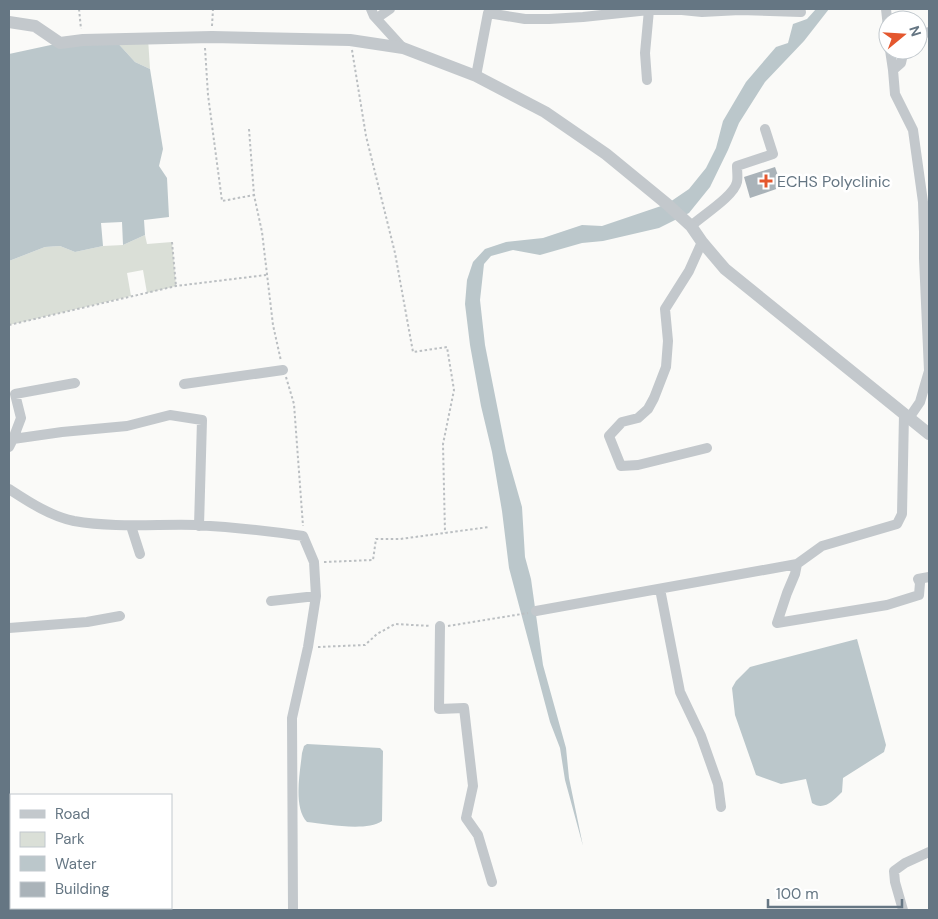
<svg xmlns="http://www.w3.org/2000/svg" width="938" height="919" font-family="'DM Sans',sans-serif">
<style>
.green{fill:#dadfd7}
.water{fill:#bbc7cb}
.building{fill:#aab3b9}
.lines{fill:none;stroke-linecap:round;stroke-linejoin:round}
.path{stroke:#bbbfc2;stroke-width:2;stroke-dasharray:2.5 2.5;stroke-linecap:butt}
.minor{stroke:#c3c8cc;stroke-width:10}
.tertiary{stroke:#c3c8cc;stroke-width:12}
.poi-dot{fill:#e4572e;stroke:#fff;stroke-width:2}
.labels{text-anchor:middle;dominant-baseline:central;stroke-width:5;stroke-linejoin:round;paint-order:stroke}
.poi-label{font-size:16px;fill:#657683;stroke:#fff;text-anchor:start}
</style>
<rect width="100%" height="100%" fill="#fafaf8"/>
<!-- green -->
<path class="green" d="M148 38 150 69 135 62 114 39Z
M145 235 147 244 172 242 176 286 147 293 143 270 127 273 131 296 9 325V261L45 247 60 246 75 252 103 246 123 245Z"/>
<!-- water -->
<path class="water" d="M816 9H829L804 41 765 82 739 123 728 150 710 187 689 213 659 228 603 241 582 243 540 255 513 250 491 256 484 264 480 300 485 345 506 451 522 507 525 557 531 579 543 665 566 748 569 778 583 846 565 780 560 748 550 722 509 568 502 511 492 452 481 406 470 345 465 304 467 280 473 262 485 249 506 242 543 238 582 225 602 226 667 204 689 189 706 168 716 148 723 121 746 82 776 47 788 43 793 24 807 19Z
M114 39 135 62 150 69 163 149 159 166 167 178 169 217 144 220 145 235 123 245 122 222 101 223 103 246 75 252 60 246 45 247 9 261V54L60 43Z
M857 639 886 745 884 752 843 778 842 792C833 801 824 811 812 803L806 779 781 784 756 775 735 715 732 688 736 681 750 667Z
M307 744 380 748 383 751 382 821C366 832 326 824 307 822 293 807 300 773 302 753L304 746Z"/>
<!-- building -->
<path class="building" d="M775 167 782 187 750 198 744 177Z"/>
<g class="lines">
<!-- path -->
<path class="path" d="M79 9 81 29
M212 26 213 9
M205 48 208 95 222 201 254 195
M352 50 366 136 395 253 413 352 447 347 454 390 443 444 445 533
M249 129 254 195 262 232 273 325 281 361
M172 242 176 286
M9 325 176 286 266 275
M286 377 294 404 303 526
M324 562 373 560 376 539H400L489 527
M448 626 528 613
M318 647 365 645 377 634 395 624 431 626"/>
<!-- minor -->
<path class="minor" d="M371 9 374 16 403 48
M886 9 888 27
M740 10 801 12
M377 18 390 9
M918 35 929 32
M890 50 893 70
M904 50 901 63 893 70 895 94 913 130 923 202 924 232V258L929 371 920 402 909 418
M476 76 488 13 525 19H549L583 17 649 10H682L702 12 740 10V9
M647 80 645 53 649 10
M691 226C703 215 734 196 737 182 738 178 737 171 737 166L773 154 765 129
M702 242 689 271 665 309 668 341 666 367 654 398 648 409 638 418 622 422 609 436 621 466 638 465 707 448
M184 384 283 370
M13 439 21 418 15 394 75 383
M9 447 13 439 62 432 127 426 170 415 202 420 199 526
M9 489C29 502 50 516 74 521 114 528 156 524 196 525 232 527 268 531 303 536L314 562 316 596 308 647 292 718 293 910
M131 526 140 554
M797 564 795 574 787 593 777 623 887 605 919 595 920 583 918 579 929 577
M660 589 680 692 701 736 718 784 721 807
M271 601 316 596
M536 611 797 564 822 546 897 524 902 514 904 414
M440 626 439 709 464 708 473 786 466 818 478 835 492 882
M9 628 87 622 120 616
M9 895 11 897
M29 908 34 910
M903 910 895 882 894 871 905 863 929 852"/>
<!-- tertiary -->
<path class="tertiary" d="M9 22 35 26 60 43 83 40 212 37 350 40 403 48 476 76 545 112 606 154 667 204 691 226 702 242 725 269 929 434"/>
</g>
<!-- markers -->
<path class="poi-dot" d="M763.5 173.5h5v5h5v5h-5v5h-5v-5h-5v-5h5z"/>
<g class="labels">
<!-- poi labels -->
<g class="poi-label">
<text x="777" y="181">ECHS Polyclinic</text>
</g>
</g>
<!-- border -->
<rect width="938" height="919" fill="none" stroke="#657683" stroke-width="20"/>
<!-- legend -->
<rect x="10" y="794" width="162" height="115" fill="#ffffff" stroke="#c1c8cd"/>
<rect x="20" y="810" width="25" height="8" fill="#c3c8cc" stroke="#c1c8cd"/>
<text x="55" y="819" font-size="15" fill="#657683">Road</text>
<rect x="20" y="832" width="25" height="15" fill="#dadfd7" stroke="#c1c8cd"/>
<text x="55" y="844" font-size="15" fill="#657683">Park</text>
<rect x="20" y="856" width="25" height="15" fill="#bbc7cb" stroke="#c1c8cd"/>
<text x="55" y="869" font-size="15" fill="#657683">Water</text>
<rect x="20" y="882" width="25" height="15" fill="#aab3b9" stroke="#c1c8cd"/>
<text x="55" y="894" font-size="15" fill="#657683">Building</text>
<!-- north arrow -->
<g transform="translate(903 35) rotate(72)"><circle r="24" fill="#ffffff" stroke="#c1c8cd"/>
<path d="M0-4L9 19L0 12L-9 19Z" fill="#e4572e"/>
<text y="-8" font-size="14" font-weight="bold" text-anchor="middle" fill="#657683">N</text>
</g>
<!-- scale -->
<path d="M768 899v8h134v-8" fill="none" stroke="#657683" stroke-width="2.5"/>
<text x="776" y="899" font-size="15" fill="#657683" stroke="#ffffff" stroke-width="4" paint-order="stroke">100 m</text>
</svg>
